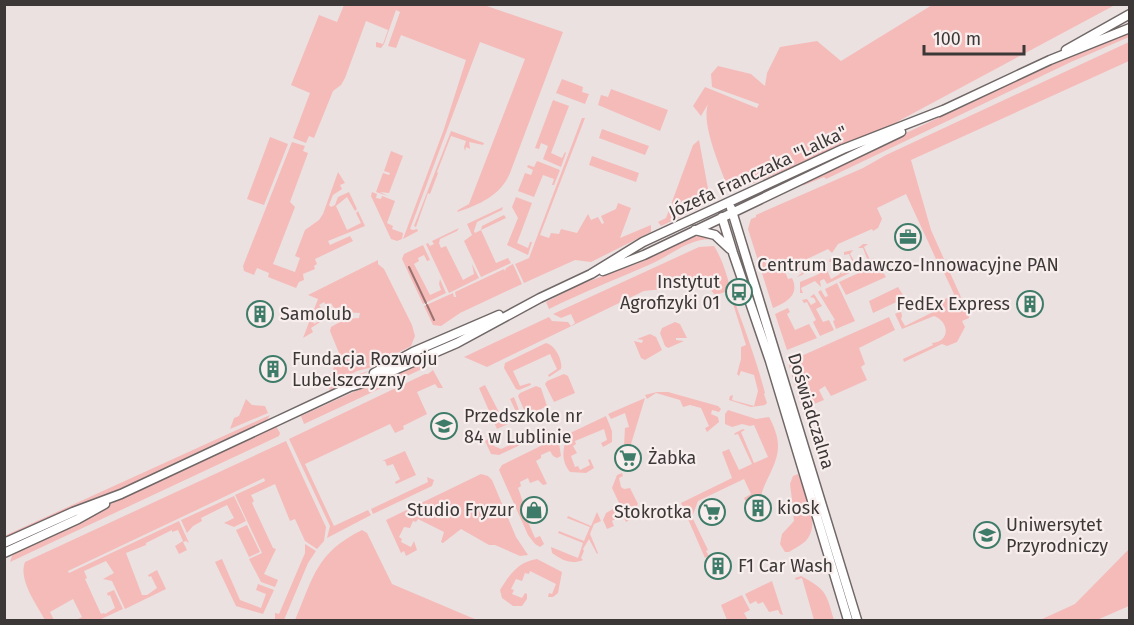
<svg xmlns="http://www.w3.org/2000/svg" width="1134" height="625" font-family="'Fira Sans',sans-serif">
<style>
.green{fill:#f5bbb9}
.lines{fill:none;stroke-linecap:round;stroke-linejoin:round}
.stream{stroke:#9a7270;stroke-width:2}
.tertiary-casing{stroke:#706767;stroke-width:11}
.tertiary{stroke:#fff;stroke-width:8}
.labels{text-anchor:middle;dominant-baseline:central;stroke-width:4.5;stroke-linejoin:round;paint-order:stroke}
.street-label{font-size:18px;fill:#3b3837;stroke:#f9eeee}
.poi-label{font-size:18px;fill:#3b3837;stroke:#f9eeee;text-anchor:start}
</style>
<rect width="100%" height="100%" fill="#ebe1e1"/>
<!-- green -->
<path class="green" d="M344 5H484L563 32 510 173C501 195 479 205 457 212L458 210 469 204 525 59 480 42 410 229 413 230 417 229 418 231 403 239 444 129 466 60 401 35 396 48 388 46 400 12 396 10 384 44 381 48 376 47V42L383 44 388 30 366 21 345 78 341 85 333 91 314 138 309 136 306 143 293 138 310 93 291 85 319 15 337 22Z
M932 5H1115L880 131 744 187 741 183 735 181 727 186C720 166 701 124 708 104L701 116 693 106 705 87 757 108 759 104 712 87 711 74 718 66 751 74 765 86 767 73 780 47 817 41 841 61Z
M1129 33V37L1071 62 826 179 824 177 802 186 811 178 1052 64Z
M1129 42V61L911 160 931 230 968 313 969 318 962 321 965 327 957 342 947 346 942 344 904 362 903 359 933 345 932 343C950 342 950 322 934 316L902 329 895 314 901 311 902 316 901 319 905 326 933 312V306L954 294 939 262 936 259 906 194 877 208 882 219 878 228 873 231 872 229 838 244 832 253 828 249 803 261 806 271 802 275 797 277 802 273 796 261 783 267 788 279 792 278C800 295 787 302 773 308L748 229 751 219 756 217V215L863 168 886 155Z
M562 79 583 87 582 92 589 94 585 104 556 93Z
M611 89 668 110 660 131 598 105 601 95 608 97Z
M553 100 569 106 551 153 562 158 565 152 566 153 561 167 543 159 548 146 541 143 539 149 535 148Z
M582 118H585L540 235 549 238 551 233 559 234 561 229 577 233 588 214 591 220 598 217 602 224 604 223 601 216 616 209 618 203 631 208 620 238 651 225V232L591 262 575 260 524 283 515 264 529 258Z
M602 129 649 146 645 155 599 138Z
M451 131 484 143 483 145 469 142 470 149 466 147 465 151 464 147 466 141 451 136 437 172 438 173 430 194 428 193 416 227 414 226Z
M270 137 288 144 264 205 247 199Z
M699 140 709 194 699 199 702 207 661 226 658 222 666 218 693 145Z
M292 142 305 146 303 151 308 153 290 202 295 207 273 264 295 272 300 258 295 256 305 230 319 220 323 214 338 172 345 183 340 185 342 189 333 195 329 205 331 207 335 205 338 197 349 192 357 209 355 211 347 197 336 206 347 230 361 223 356 213 358 211 365 226 328 241 330 245 350 236 353 241 315 259 317 264 314 266 315 269 303 274 304 280 299 282 296 288 268 277 269 273 257 268 254 275 244 271 243 266Z
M391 151 403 156 389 193 380 192 388 196 376 192 383 173 389 175 390 173 384 171Z
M592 156 639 173 636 182 589 165Z
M537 161 560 170 554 185H552L554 179 543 175 534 197 518 191 525 173 531 175 533 170 527 167 528 165 534 167Z
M372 192 377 194 376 198 381 199 382 196 395 201 387 223 393 226 392 229 403 233 402 239 397 241 391 239 371 196Z
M516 197 532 203 517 243 528 248 530 242H532L528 255 507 245 518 218 512 207Z
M503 207 502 210 477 222 474 231 475 233 481 230 482 226 504 215 506 218 481 230 496 263 508 258 511 263 481 277 464 241 472 235 467 224Z
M459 228 457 231 440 239 439 243 441 248 446 246 463 280 474 274 472 264 479 278 449 293 426 244 428 243 430 246 434 244 432 241Z
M702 235 712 236 711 239C688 239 671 255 651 264 617 279 583 292 549 309L546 302 581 284 639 263 690 238Z
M863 244H868L864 247 870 260 874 258V261L827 284 824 279 820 281 821 287 815 281 801 288 803 293H800V282L819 274 817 269H813L822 263 824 264 820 267 822 272 827 270 831 279 840 274 834 261 829 262 830 259 839 256 835 261 842 274 855 267 849 254 844 255V252L853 250 850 254 857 266 868 261 863 248H858Z
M423 245 430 260 427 261 424 255 418 258 419 261 414 264 430 295 441 290 439 284 440 279 446 293 423 304 402 259 404 254Z
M714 246C724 262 727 277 732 294 744 327 756 359 765 393L764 394 767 403 765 405 751 407 729 400 730 396 733 395 732 400 754 406 758 391 754 375 741 371 739 376 737 374 741 359V347L746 345 729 291 715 295 705 283 697 281 684 282 673 288 644 291 487 367 464 357 549 317 552 321 568 322 571 326 575 323 571 314 561 318 553 314 699 247Z
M378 260V264L384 269 412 325 415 336 411 346 369 368 357 371 337 382 368 371 355 380 332 391 330 390 329 388 337 382 327 386 325 378 332 373V371L335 366 333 361 338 358 339 353 330 331 331 327 345 319 359 318 360 313 343 312 340 307 335 310 331 303 327 306 324 302 319 305 322 309 314 313 317 318 313 321 314 324 319 321 320 322 311 328 313 332 303 338 318 299 308 295Z
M513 264 522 284 460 313 441 326 433 325 424 306 453 293 454 297H456L455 292 504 269 505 271 506 268Z
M878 264 886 277 846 295 839 282Z
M837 283 855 321 836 329 833 321 835 320 818 292 821 290 825 297 828 296 825 289Z
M898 287 905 298 873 313 869 301Z
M814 294 822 306 816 309 823 322 829 320 834 330 820 336 813 322 816 320 807 302 804 303 802 300 807 299 811 305 816 302 814 298 810 297Z
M788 308 790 312 787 314 795 330 809 324 817 338 787 350 775 314Z
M889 317 895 330 859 348 865 364 861 367 867 380 831 396 825 386 819 390 824 400 802 409 789 366 790 361Z
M675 322 680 324 687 338H676V340L684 341 668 348 665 346 660 333 662 328Z
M650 334 656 337 662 350 645 360 641 358 634 341 642 343 643 340 637 339Z
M546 343C555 345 563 360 561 369L549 377 548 375 557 369 550 354 513 371 520 386 530 383 531 385 519 390 516 389 504 368 505 363Z
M419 362 422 369 304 424 301 416Z
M433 370 443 388H438L435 384 417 392 427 414 403 426 404 429 395 433 390 424 305 464 334 526 368 510 371 515 327 538 330 526 289 439 425 374H428Z
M564 374 568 376 575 393 554 402 545 384 547 381Z
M485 385 503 420 517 414 510 399 514 397 521 415 520 419 497 429 479 388Z
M536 386 541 388 547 406 529 415 525 412 518 396 520 393Z
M657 392H668L718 406 721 409 719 412 712 410 711 414 718 417 719 422 707 432 705 428 709 426 701 408 690 405 683 407 680 400 656 393 647 399 645 395Z
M645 398 631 444 634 450 624 446 625 428 629 427 625 413 611 419 608 414Z
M246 399 252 405 265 406 268 413 230 429 234 418 239 416Z
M728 410 756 419 769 417C773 424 778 436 778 445 779 466 760 485 759 506L757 507 760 511 752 514 744 498 751 494 744 479 698 501 692 517 708 550 706 551 709 556 705 558 681 503 732 478 722 452 729 449 739 470 752 464 738 434 734 435 735 433 743 429 745 430 741 432 754 463 768 457 754 425 750 426 742 424 732 427 725 424V414Z
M270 415 266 422 112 494 5 539 4 536Z
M606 416 612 431V442L603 447 601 443 607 440 604 429 575 441 576 444 573 446 577 453 571 456 575 467 578 466 580 470 590 465 588 460 590 459 594 468 586 473 570 472C560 460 563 447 568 434Z
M276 426 280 433 279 436 10 562 13 553 121 499Z
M547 428V432L499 455 491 454 485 441 490 437 494 446 501 449Z
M563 435 562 441 559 443 561 456 557 458 553 456 550 451 541 455V458L536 461 547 484 543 485 538 480 530 483 528 478 520 482 521 486 518 488C522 497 523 510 534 514L528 522 535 538 540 536 544 544 540 547 535 544 528 535 499 470 502 465Z
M286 441 326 527 324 541 317 549 305 541 295 519 290 521 275 484 251 495 254 501 252 503 273 548 276 549 264 574 278 580 275 587 261 582 249 559 262 553 235 495 265 481 264 478 68 571 69 573 179 521 189 543 186 541 183 542 187 550 179 554 175 546 183 541 178 530 172 532V530L146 543V545L126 553 142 595H147L157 588 151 576 149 577 148 575 157 570 166 589 125 609 112 581 103 579 114 573 106 561 84 571 87 578 85 579 101 614 104 613 105 614 115 608 110 595 108 596 107 593 114 590 123 609 99 620H76L82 617 73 599 50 612 54 620H45C37 605 18 580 25 562Z
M405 451 416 475 396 484 395 482 400 479 393 464 387 466 385 461H382Z
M622 473 623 476 619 478 621 487 624 489 630 488 638 504 637 505 642 512 641 516 634 517 626 522 623 516H620L612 521 614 526 607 529 603 520 606 513 620 505 612 488 617 475Z
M481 474 488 476 492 480 516 537 528 555 520 556 495 545H489L461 529 443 543 441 542 444 532 418 519 416 522 413 521 410 528 404 527 399 537 402 539 401 542 411 547 414 541 417 550 406 556 404 551 401 553 386 520Z
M798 474C804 491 820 521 808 538 804 544 795 548 789 552H785L780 544 782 534 794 521 793 511 802 510 801 507 793 508 790 484 793 476Z
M427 477 434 480 432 486 373 514 371 509 428 482Z
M234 496 246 521 234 527 224 523 234 518 227 505 201 518 202 521 193 526 187 533 181 520Z
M597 512 601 521 594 524 590 534 598 553 597 554 589 539 583 549 584 551 581 558 583 560C571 565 562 560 552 553L551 547 578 558 583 543 558 533 559 531 584 541 590 527 567 518 568 516 591 526Z
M247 525 260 552 249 557 236 530Z
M362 530 367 533 392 584 477 620H295C314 576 316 553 362 530Z
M305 544 316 551 308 563 284 620H275V613L279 614 305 553Z
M1129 549V606L1097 620H1040L1075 604Z
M222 559 240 600 261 608 266 594 256 590 258 584 274 590 263 614 236 606 215 562Z
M537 559 562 572 558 593 553 597H548L549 593 552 594 556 584 530 571 529 574 525 573 522 581 516 579 511 589 514 590 512 594 522 598 525 593 527 594V599L522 606H513L502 598 500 590C510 574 518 562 537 559Z
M801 576C827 590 826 593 834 620H814L802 578 796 580 795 578Z
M772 581 783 615 780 614 778 610 769 612 763 602 758 604 756 601 750 604 745 594Z
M742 595 750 610 744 613 748 620H727L721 605Z"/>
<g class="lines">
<!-- stream -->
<path class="stream" d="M409 267 426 303
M427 305 434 320"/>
<defs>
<path id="tertiary" d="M1066 50 1130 14
M939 112 1050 60 1130 28
M731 208 857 620
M722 217 733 253 770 361 848 620
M695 230 715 235 730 249
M603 271 644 255 901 132
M374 373 413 352 499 315
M353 386 369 381 457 343 540 298 591 274 643 242 843 149 943 110
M4 543 73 512 121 494 356 384
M4 553 78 519 105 504"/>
</defs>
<!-- tertiary casing -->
<use href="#tertiary" class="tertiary-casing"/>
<!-- tertiary -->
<use href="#tertiary" class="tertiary"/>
</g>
<!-- icons -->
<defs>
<symbol id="office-ring" viewBox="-11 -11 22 22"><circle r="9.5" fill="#f9eeee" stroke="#3e7c69" stroke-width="1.5"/><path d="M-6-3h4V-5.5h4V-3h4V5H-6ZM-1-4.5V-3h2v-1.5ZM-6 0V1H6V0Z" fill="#3e7c69"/></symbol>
<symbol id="bus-ring" viewBox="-11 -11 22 22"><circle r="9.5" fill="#f9eeee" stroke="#3e7c69" stroke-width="1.5"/><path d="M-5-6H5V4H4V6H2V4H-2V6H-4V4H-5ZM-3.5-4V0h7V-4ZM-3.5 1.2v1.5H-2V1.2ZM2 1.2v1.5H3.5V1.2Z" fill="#3e7c69"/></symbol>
<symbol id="building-ring" viewBox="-11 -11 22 22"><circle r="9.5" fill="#f9eeee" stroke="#3e7c69" stroke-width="1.5"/><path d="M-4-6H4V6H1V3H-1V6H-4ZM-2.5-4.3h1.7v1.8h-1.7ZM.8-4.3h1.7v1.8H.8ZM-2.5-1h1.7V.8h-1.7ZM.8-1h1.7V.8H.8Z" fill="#3e7c69"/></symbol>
<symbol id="school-ring" viewBox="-11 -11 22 22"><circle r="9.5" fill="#f9eeee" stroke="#3e7c69" stroke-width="1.5"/><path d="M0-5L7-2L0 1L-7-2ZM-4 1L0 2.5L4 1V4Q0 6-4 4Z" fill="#3e7c69"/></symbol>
<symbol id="supermarket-ring" viewBox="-11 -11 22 22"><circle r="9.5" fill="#f9eeee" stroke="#3e7c69" stroke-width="1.5"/><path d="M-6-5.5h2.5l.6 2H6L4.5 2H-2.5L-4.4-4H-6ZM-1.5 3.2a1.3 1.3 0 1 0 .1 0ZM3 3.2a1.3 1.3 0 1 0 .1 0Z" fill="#3e7c69"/></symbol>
<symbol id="shop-ring" viewBox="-11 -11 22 22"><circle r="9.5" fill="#f9eeee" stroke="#3e7c69" stroke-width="1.5"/><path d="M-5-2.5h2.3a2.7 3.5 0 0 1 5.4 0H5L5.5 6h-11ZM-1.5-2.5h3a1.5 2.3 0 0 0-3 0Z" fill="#3e7c69"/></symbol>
<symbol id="university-ring" viewBox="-11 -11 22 22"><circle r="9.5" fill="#f9eeee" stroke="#3e7c69" stroke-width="1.5"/><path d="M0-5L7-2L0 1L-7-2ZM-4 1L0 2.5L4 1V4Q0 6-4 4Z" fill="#3e7c69"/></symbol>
</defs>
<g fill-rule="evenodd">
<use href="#office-ring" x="893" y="222" width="30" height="30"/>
<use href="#bus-ring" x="724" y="277" width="30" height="30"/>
<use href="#building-ring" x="1015" y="289" width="30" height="30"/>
<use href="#building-ring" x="245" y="299" width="30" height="30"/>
<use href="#building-ring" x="258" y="354" width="30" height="30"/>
<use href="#school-ring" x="429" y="411" width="30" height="30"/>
<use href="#supermarket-ring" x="613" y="443" width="30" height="30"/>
<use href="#building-ring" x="743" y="493" width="30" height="30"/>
<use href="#shop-ring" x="519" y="495" width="30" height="30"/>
<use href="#supermarket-ring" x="697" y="497" width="30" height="30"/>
<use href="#university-ring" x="972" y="520" width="30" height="30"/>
<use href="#building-ring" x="703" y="551" width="30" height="30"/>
</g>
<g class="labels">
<!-- street labels -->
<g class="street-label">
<text transform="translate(758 172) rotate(-25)">Józefa Franczaka "Lalka"</text>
<text transform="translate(811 411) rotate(73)">Doświadczalna</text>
</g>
<!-- poi labels -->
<g class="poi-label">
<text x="908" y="265" text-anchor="middle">Centrum Badawczo-Innowacyjne PAN</text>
<text x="720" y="282" text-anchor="end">Instytut<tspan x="720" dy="21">Agrofizyki 01</tspan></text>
<text x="1010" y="304" text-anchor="end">FedEx Express</text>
<text x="280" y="314">Samolub</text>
<text x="292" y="359">Fundacja Rozwoju<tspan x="292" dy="21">Lubelszczyzny</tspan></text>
<text x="464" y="416">Przedszkole nr<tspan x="464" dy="21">84 w Lublinie</tspan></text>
<text x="648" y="458">Żabka</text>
<text x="777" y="508">kiosk</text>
<text x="514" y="510" text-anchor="end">Studio Fryzur</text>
<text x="692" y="512" text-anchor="end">Stokrotka</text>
<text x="1006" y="525">Uniwersytet<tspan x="1006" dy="21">Przyrodniczy</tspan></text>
<text x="738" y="566">F1 Car Wash</text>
</g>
</g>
<!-- border -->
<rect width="1134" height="625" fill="none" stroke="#3b3837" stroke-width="12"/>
<!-- scale -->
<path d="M924 45v9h100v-9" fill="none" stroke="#3b3837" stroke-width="3"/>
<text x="933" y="45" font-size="18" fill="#3b3837" stroke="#f9eeee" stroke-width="4.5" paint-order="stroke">100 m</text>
</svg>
